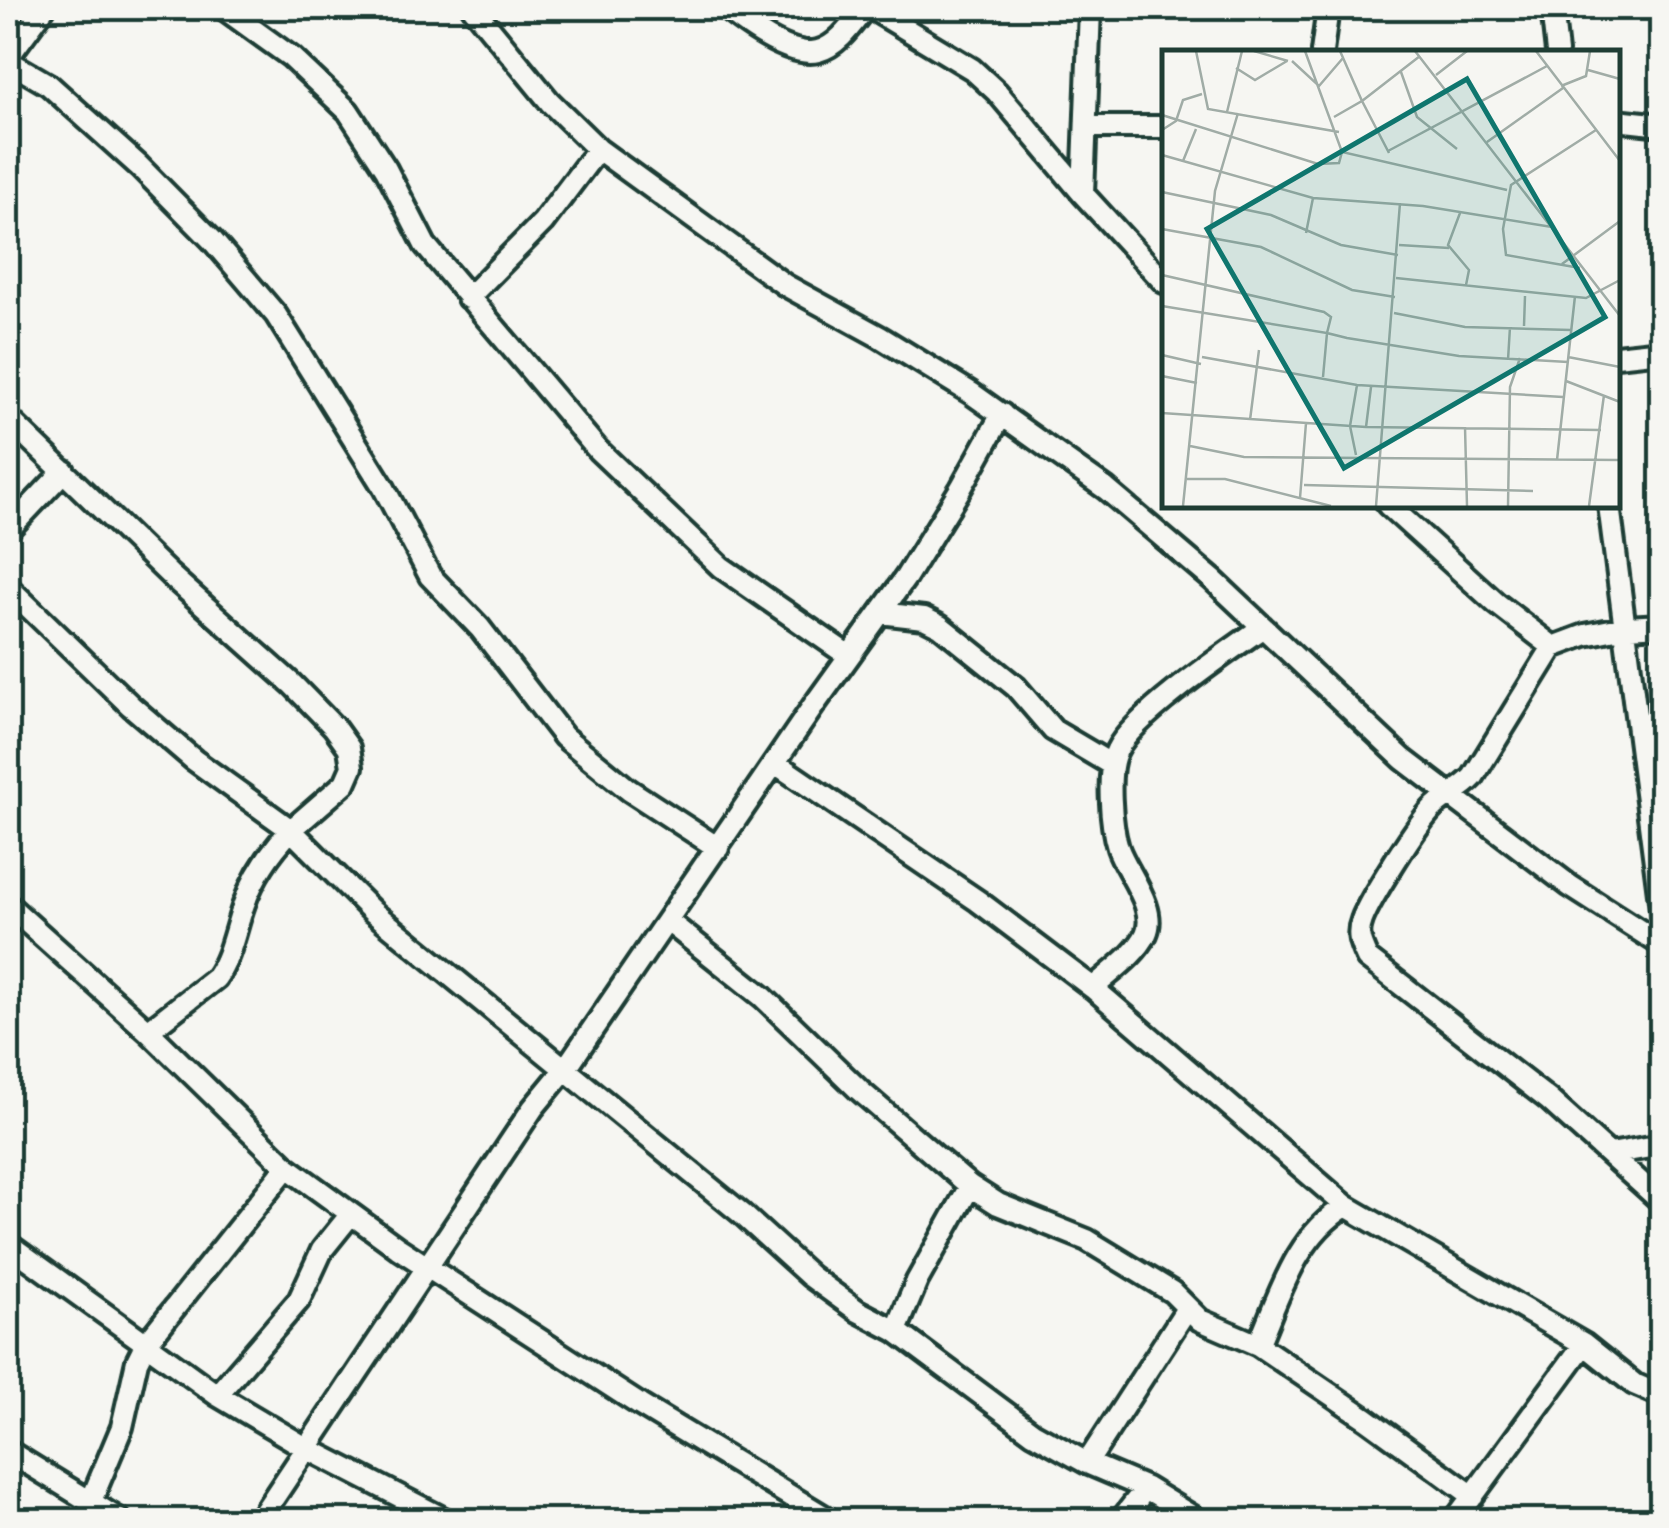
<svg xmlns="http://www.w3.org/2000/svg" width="1669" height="1528" font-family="Mynerve,sans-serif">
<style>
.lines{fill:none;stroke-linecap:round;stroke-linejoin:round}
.minor-casing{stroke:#1f3d34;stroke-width:28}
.minor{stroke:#f6f6f2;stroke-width:20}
.inset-road{fill:none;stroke:#a0aca6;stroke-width:2.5}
.view{fill:#0f766e;fill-opacity:0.15;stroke:#0f766e;stroke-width:5}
.inset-edge{fill:none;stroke:#1f3d34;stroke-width:5}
</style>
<rect width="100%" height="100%" fill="#f6f6f2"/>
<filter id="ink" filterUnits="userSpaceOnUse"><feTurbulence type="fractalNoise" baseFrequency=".01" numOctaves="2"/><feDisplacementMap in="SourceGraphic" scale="20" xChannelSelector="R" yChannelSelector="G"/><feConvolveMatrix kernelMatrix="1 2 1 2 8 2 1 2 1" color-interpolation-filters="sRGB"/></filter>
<g filter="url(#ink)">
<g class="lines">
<defs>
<path id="minor" d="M223 8 291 57 348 111 386 169 425 245 598 450 721 567 849 656
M473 8 550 102 598 149 785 285 880 337 971 393 1106 489 1212 579 1403 759 1570 886 1662 945
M725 8C745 24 790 58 818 51 838 46 853 23 865 8
M871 8 972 69 997 92 1083 194 1164 282
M1552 8 1557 52
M1322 52 1328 8
M8 57 44 8
M8 61 49 85 139 166 212 240 276 315 384 488 430 576 480 628 564 737 629 790 718 848
M1616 120 1662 125
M1087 127H1164
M1083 194 1090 8
M468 298 543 222 598 149
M1616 356 1662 351
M8 418 170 575 292 684 334 727 349 748 352 767 345 783 291 830 373 912 742 1214 810 1276 858 1311 896 1331 1033 1433 1087 1463 1146 1488 1198 1520
M1388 505 1496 603 1553 647
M1609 505 1662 917
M8 530 64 471
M8 587 131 706 194 760 291 830C270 852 254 875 244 904 235 929 231 957 216 978L148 1031
M880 613 924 618 940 626 1016 687 1053 730 1112 765
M1662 625 1626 627 1585 635 1553 647 1473 777C1462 789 1447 795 1435 806 1420 819 1369 900 1362 920 1356 935 1361 945 1367 958L1549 1100 1662 1202
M775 763 978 901 1093 988 1346 1206 1584 1344 1634 1384 1662 1396
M8 905 148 1031 287 1167 398 1248 640 1405 830 1520
M669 922 763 997 859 1090 970 1186 998 1204 1087 1240 1172 1292 1200 1320 1258 1345 1367 1419 1473 1496
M1093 988C1109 973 1137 954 1146 934 1158 908 1126 872 1118 848 1111 826 1106 771 1117 750 1133 716 1229 651 1263 627
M1610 1154 1662 1145
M8 1244 217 1395 308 1449 446 1520
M896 1331 917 1281 970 1186
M1258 1345C1280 1294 1296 1236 1346 1206
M217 1395 299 1300 322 1250 351 1214
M8 1451 120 1520
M1087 1463 1186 1310
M91 1501 122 1427 137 1361 145 1345 287 1167
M259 1520 533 1108 566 1068 814 705 906 577 961 488 1002 414
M1121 1520 1146 1488
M1455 1520 1584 1344"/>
</defs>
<!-- minor casing -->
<use href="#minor" class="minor-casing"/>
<!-- minor -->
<use href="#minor" class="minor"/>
</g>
</g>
<!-- overview -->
<g transform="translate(1162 50)">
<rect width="458" height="458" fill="#f6f6f2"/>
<path class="inset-road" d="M34 1 46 59 177 82M92 1 126 11M143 1 180 102 345 140M178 1 200 51 258 6M253 1 458 266M374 1 458 111M130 11 157 36 181 8M74 18 93 30 125 11M426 20 458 29M239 22 255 67 295 99M274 25 305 1M399 36 424 26 428 1M65 62 80 1M0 65 156 114 177 113 180 102M172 67 200 51 227 103M0 80 14 71 21 50 40 44M325 92 401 38M226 101 385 16M0 105 151 148 261 156 390 177M21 111 34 79M0 142 109 165 179 195 236 205M298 163 286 195 307 220 304 235M0 179 99 197 190 240 233 247M144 183 151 148M237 195 287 198M400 214 458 171M418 218 344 205 341 179 349 135 434 80M0 225 162 262 169 267 165 283 185 288 297 306 406 312M234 228 424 248 458 230M0 256 165 283 161 327M232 263 303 277 409 280M362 276 363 246M0 305 39 314M40 307 195 335 401 347M406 307 458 317M346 310 348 277M0 326 35 333M404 331 458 352M0 363 204 377 439 380M88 370 97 300M204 377 209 337M303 377 305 456M28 396 82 407 458 410M194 405 188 376 195 335M395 410 413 246M25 429H63L169 456M142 435 371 441M138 448 144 373M21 456 53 141 76 63M214 456 238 153M346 456 348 337 358 308M427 456 442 345"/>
<path class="view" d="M305 29 443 267 182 418 45 179Z"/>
<rect width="458" height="458" class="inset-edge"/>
</g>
<!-- margin -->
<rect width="1669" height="1528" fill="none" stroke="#f6f6f2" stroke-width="40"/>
<rect x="20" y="20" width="1629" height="1488" fill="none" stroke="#1f3d34" stroke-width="4" filter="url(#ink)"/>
</svg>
